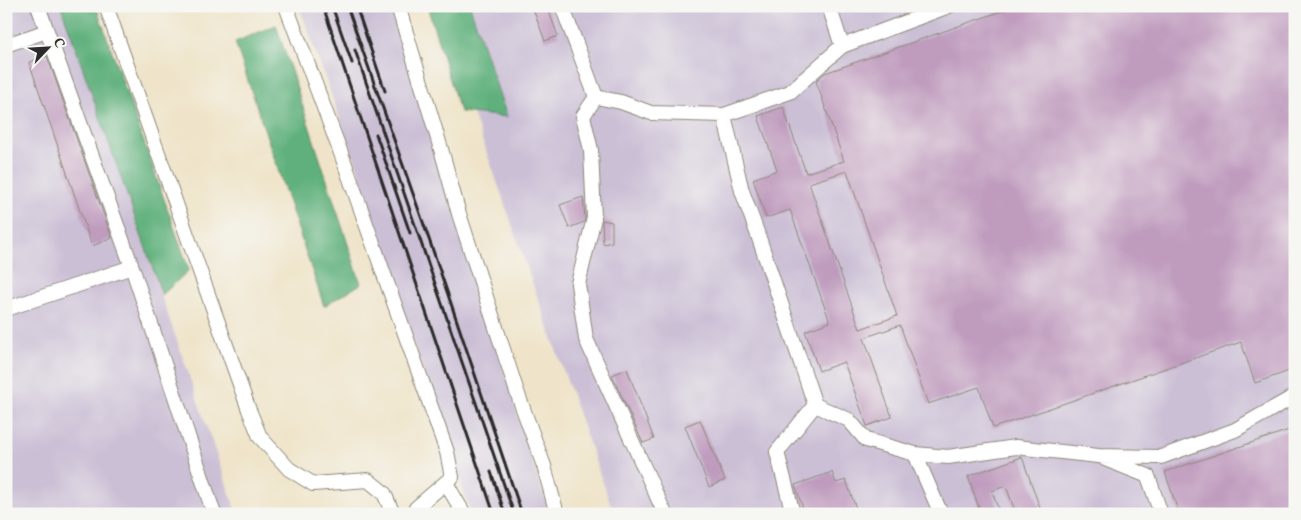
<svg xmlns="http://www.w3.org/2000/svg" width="1301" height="520" font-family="Vollkorn,serif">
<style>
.industrial{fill:#cbbfd5}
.forest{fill:#5fb07c;stroke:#456e54}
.building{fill:#bf9bbe;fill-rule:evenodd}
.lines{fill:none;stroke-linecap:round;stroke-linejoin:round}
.minor-casing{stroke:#8d887a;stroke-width:16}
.minor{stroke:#fff;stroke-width:14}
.rail{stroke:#2b2b2b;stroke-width:3}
</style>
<rect width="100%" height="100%" fill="#f6f6f2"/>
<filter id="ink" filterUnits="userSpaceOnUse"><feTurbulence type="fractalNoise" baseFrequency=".02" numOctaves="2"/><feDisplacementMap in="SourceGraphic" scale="10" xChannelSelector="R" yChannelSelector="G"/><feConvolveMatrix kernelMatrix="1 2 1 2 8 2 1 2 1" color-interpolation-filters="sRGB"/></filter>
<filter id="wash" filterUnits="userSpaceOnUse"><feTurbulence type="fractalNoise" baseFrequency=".0096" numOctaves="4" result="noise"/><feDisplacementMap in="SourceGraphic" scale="20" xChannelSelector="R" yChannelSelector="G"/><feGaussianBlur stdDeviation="1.12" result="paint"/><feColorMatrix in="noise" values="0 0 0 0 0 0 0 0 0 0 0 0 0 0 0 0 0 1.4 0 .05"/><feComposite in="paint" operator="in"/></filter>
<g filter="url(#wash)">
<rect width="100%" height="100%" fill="#efe4c9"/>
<!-- industrial -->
<path class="industrial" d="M6 6H61L237 514H6Z
M299 6H398L458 223 536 473 551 514H471L440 417 409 332 356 163Z
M435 6H1295V514H614Z"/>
<!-- forest -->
<path class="forest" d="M61 6H96L189 270 162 295Z
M427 6H470L507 117 460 112Z
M276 25 361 284 324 306 235 42Z"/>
<g id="blocks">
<!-- building -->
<path class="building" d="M532 6H547L558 36 545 41Z
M1016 6H1295V369L1255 383 1241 342 993 428 979 387 928 404 900 325 864 338 892 417 867 426 844 362 819 371 805 331 830 322 790 210 766 218 753 179 777 170 758 116 783 107 806 173 844 161 816 81 825 73ZM847 171 897 316 860 329 809 183Z
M47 56 112 238 92 246 29 62Z
M583 197 585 217 584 222 569 228 560 205Z
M602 220 612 222V242L603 244Z
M627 369 654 439 643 443 612 375Z
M700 420 725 480 709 487 685 426Z
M1295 428V514H1179L1165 472Z
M1022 457 1042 514H1016L1006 486 992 491 1000 514H981L968 476Z
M832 472 836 483 846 480 858 514H805L795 485Z"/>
</g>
</g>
<g filter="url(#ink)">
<use href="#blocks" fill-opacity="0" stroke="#8d887a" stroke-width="1"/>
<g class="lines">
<defs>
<path id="minor" d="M38 6 132 267
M106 6 249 410 260 437 289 469 313 484 368 480 384 493 393 514
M286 6 342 156 447 452 452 477 416 508 414 514
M398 6 441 149 459 214 517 392 544 466 557 514
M562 6 596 97 621 102 651 113 724 115 790 92 842 46 949 6
M829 6 842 46
M6 45 47 31
M596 97 583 116 591 150 594 218 578 284 586 339 665 514
M724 115 742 191 758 235 815 405 777 452 793 514
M6 309 132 267 214 514
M815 405 849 420 866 440 915 454
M1105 459 1148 476 1161 514
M446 483 464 514
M941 514 915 454 948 457 1016 447 1098 456 1161 457 1235 430 1295 396"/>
</defs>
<!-- minor casing -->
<use href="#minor" class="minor-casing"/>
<!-- minor -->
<use href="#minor" class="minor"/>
<!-- rail -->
<path class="rail" d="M323 6 494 514
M332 6 352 63
M347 6 437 262 522 514
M356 6 385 91
M355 50 514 514
M376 134 410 233
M491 472 505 514"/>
</g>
</g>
<!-- margin -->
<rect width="1301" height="520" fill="none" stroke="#f6f6f2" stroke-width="25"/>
<!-- north arrow -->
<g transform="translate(48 48) rotate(65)" stroke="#f6f6f2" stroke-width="4" paint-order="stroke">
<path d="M0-4L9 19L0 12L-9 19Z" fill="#2b2b2b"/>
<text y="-8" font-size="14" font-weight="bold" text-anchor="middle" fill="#2b2b2b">С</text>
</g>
</svg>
